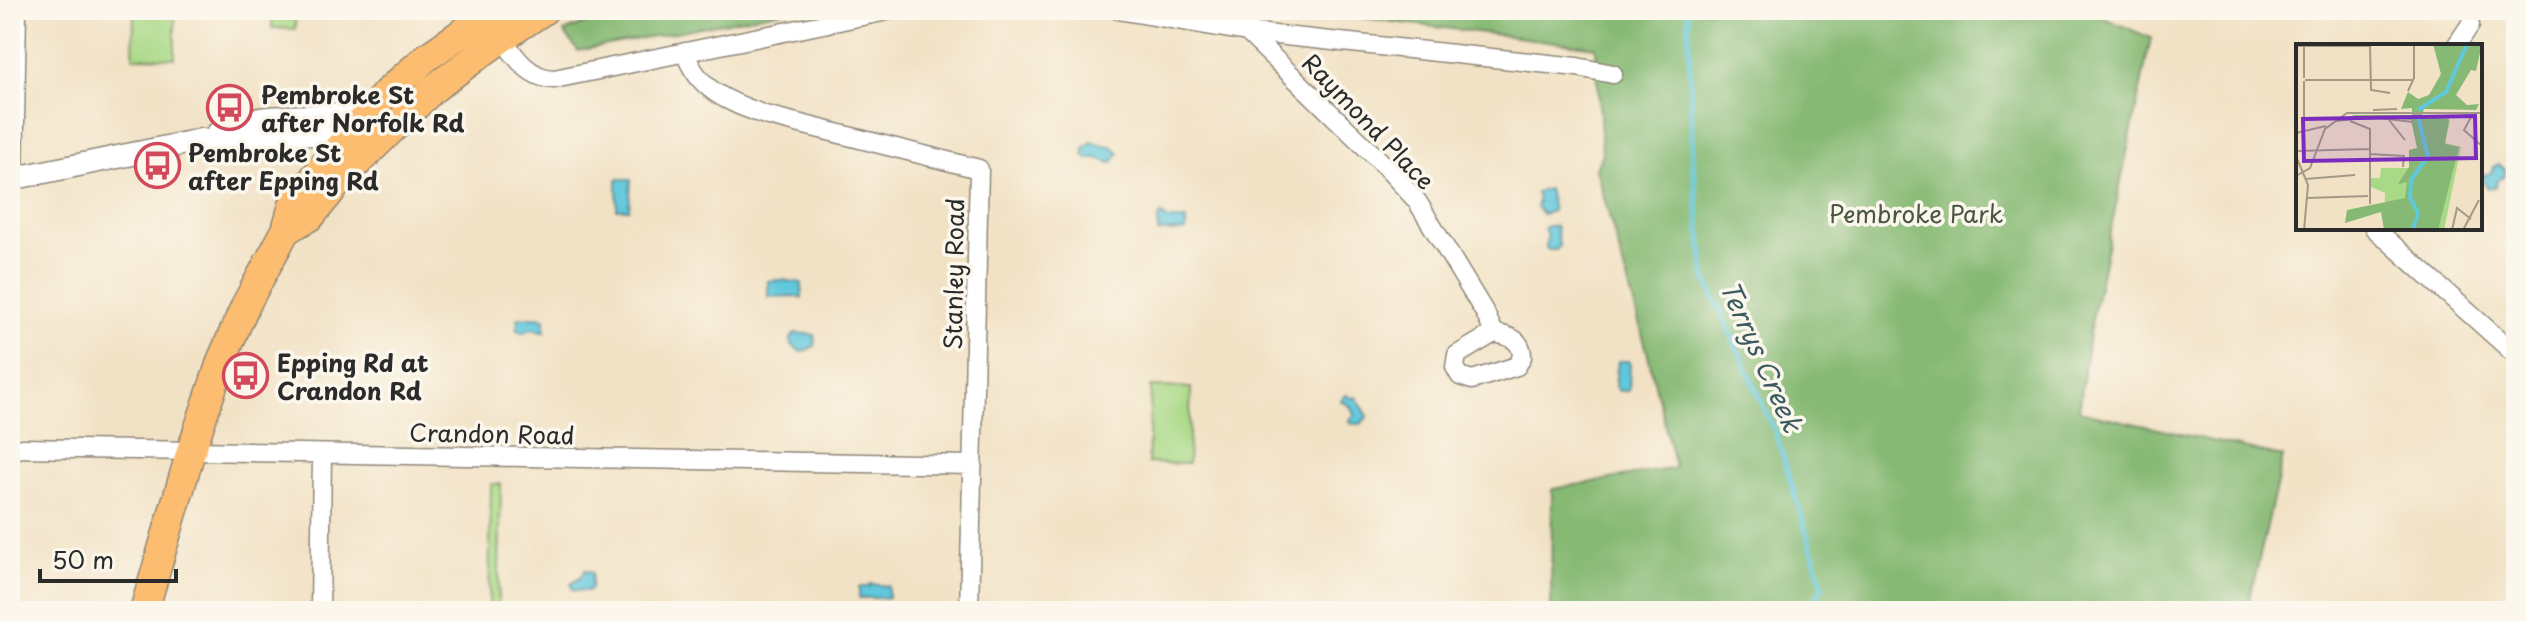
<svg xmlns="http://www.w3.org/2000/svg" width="2526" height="621" font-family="'Playpen Sans',sans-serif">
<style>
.green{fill:#a9d986;stroke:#6a8258;stroke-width:2}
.forest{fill:#86b973;stroke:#58724f;stroke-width:2}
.water{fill:#60c8dc;stroke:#467a84;stroke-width:2}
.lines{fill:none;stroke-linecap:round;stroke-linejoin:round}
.stream{stroke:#60c8dc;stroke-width:5}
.minor-casing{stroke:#8e8678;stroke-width:21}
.tertiary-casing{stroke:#8e8678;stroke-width:25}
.primary-casing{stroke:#8e8678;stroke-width:31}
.minor{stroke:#fff;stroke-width:18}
.tertiary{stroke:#fff;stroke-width:22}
.primary{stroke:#fcbd6f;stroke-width:28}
.labels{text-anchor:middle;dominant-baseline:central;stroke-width:7;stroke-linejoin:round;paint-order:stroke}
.poi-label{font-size:24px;font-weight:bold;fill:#2b2b2b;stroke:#fbf7ec;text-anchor:start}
.street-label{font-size:24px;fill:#2b2b2b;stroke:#fbf7ec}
.park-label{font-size:24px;fill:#4a5642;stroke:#fbf7ec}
.water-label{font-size:26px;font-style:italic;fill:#3b5a60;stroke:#fbf7ec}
.inset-river{fill:none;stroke:#60c8dc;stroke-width:4}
.inset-road{fill:none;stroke:#a29987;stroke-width:2}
.view{fill:#7b2cbf;fill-opacity:0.15;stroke:#7b2cbf;stroke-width:4}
.inset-edge{fill:none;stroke:#2b2b2b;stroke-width:4}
</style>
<rect width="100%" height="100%" fill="#fbf7ec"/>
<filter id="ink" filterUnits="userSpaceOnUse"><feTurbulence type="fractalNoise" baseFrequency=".0125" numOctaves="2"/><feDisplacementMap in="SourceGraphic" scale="16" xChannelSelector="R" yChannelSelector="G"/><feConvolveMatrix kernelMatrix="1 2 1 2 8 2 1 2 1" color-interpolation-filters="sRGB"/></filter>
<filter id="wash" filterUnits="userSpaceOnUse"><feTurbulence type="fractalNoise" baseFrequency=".006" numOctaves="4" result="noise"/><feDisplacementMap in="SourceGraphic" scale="32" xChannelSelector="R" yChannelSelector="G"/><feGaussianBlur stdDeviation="1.8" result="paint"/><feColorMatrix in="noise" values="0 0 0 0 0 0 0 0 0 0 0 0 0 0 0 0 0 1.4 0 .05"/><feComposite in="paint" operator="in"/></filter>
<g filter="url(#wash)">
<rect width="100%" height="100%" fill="#f2e2c5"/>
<!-- green -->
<path class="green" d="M134 10H175V58L133 57Z
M273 10H296L295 29 272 28Z
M1151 387 1191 388 1188 464 1148 463Z
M491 484H501L498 611H489Z"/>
<!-- forest -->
<path class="forest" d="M618 10H789L578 51 564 32Z
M1299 10H2086L2151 38 2089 333 2079 411 2283 457 2247 611H1551L1552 489 1675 468 1647 351 1596 169 1602 153 1596 47Z"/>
<!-- water -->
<path class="water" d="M1092 142 1113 147 1119 153 1114 161 1110 163 1098 158 1088 159 1084 156V148Z
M2499 164 2505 170V175L2497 181 2495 188H2488L2483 181V175L2491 173 2493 167Z
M617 179H631L629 209H617Z
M1548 189 1553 211 1542 214 1536 207 1538 201 1536 192Z
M1161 215 1164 216 1166 220H1186V231L1158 232V219Z
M1546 226H1556L1559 246 1556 250H1549L1546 248 1547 236 1544 229Z
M782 280 802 283V298L794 296 768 297V281Z
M532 317 545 318V331L530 329 524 332 517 330 518 318Z
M795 333 814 335 815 346 801 352 792 345 791 339Z
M1618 361H1628L1630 363 1629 391H1619L1615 386Z
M1347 395 1351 398 1356 397 1368 416 1361 424H1354L1349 421 1355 414 1350 406 1341 401 1344 396Z
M585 570 592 573 591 589 587 591 573 590 571 584 580 578Z
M870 584 888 586V598H859V587H870Z"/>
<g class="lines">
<!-- stream -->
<path class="stream" d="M1688 10 1693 165 1705 277 1776 434 1823 586 1807 611"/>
</g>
</g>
<g filter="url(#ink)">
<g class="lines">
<defs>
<path id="minor" d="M1118 10 1247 32 1577 67 1613 74
M1247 32 1381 162 1417 201 1485 313 1494 333
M502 38C515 57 529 78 554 79L892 10
M2456 46 2470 25
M685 52C698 91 729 102 765 115L979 169 969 611
M2374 228 2516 355
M1494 333C1509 336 1522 339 1522 357L1517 366 1472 380 1460 376 1455 367 1457 355Z
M10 451 22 448 973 465
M320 611 322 455"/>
<path id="tertiary" d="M217 134C226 130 236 125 246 122 285 111 345 124 377 100
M12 178 15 10
M10 179 201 140 252 138 299 132 359 143"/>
<path id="primary" d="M286 230 311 216 342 178 433 89 502 38 544 10
M144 611 191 451 222 359 245 306 286 230 293 205 324 165 386 93 427 57 495 10"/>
</defs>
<!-- minor casing -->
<use href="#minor" class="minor-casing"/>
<!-- tertiary casing -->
<use href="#tertiary" class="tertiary-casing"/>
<!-- primary casing -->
<use href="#primary" class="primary-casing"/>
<!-- minor -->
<use href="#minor" class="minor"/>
<!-- tertiary -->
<use href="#tertiary" class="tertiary"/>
<!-- primary -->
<use href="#primary" class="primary"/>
</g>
</g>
<!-- icons -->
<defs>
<symbol id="bus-ring" viewBox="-11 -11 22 22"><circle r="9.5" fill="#fbf7ec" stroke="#d1495b" stroke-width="1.5"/><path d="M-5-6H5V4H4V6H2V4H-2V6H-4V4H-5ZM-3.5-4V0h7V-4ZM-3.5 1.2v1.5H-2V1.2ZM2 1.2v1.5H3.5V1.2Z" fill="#d1495b"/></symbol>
</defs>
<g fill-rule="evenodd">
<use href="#bus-ring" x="204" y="82" width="51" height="51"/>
<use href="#bus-ring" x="132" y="140" width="51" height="51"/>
<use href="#bus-ring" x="220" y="350" width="51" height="51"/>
</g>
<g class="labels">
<!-- poi labels -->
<g class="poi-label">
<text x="261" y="94">Pembroke St<tspan x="261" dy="28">after Norfolk Rd</tspan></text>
<text x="188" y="152">Pembroke St<tspan x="188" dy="28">after Epping Rd</tspan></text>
<text x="277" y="362">Epping Rd at<tspan x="277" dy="28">Crandon Rd</tspan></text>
</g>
<!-- street labels -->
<g class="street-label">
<text transform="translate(1369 121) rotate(46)">Raymond Place</text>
<text transform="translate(953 274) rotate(-89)">Stanley Road</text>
<text transform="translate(492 433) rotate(1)">Crandon Road</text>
</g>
<!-- park labels -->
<g class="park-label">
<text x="1916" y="213">Pembroke Park</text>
</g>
<!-- water labels -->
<g class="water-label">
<text transform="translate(1762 356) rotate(66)">Terrys Creek</text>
</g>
</g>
<!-- overview -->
<g transform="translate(2296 44)">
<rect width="186" height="186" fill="#f2e2c5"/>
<path d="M147 72 154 77 149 99 165 103 148 186H88L89 149 75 143V134H84L85 124H126Z" fill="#a9d986"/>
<path d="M137 0H186L180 27 175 26 160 51 171 61 183 60 180 66 128 65 126 71 153 75 149 100 163 103 142 186H88L85 168 49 179 51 166 109 154 111 138 102 140 113 123V106L121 104 115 76 73 72 45 76 58 71H116V64L105 65 112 48 122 55 133 51 145 30Z" fill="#86b973"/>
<path class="inset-river" d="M122 66 150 48 171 0M117 186 122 169 114 153 115 136 132 112 122 73"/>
<path class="inset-road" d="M74 1 75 46 94 49M0 2H74M8 34V0M9 36H116M8 37V87M112 47 118 34V0M77 66 101 65M175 73 168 86 186 102M93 76 109 96M41 77 74 73 117 78M54 77 74 85V160M0 89 30 82M0 107 74 105M74 110 108 112 107 123M0 112 12 141 8 186M0 132 14 124 29 85 51 69H186M9 135 59 131M11 154 72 152M156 186 161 164 175 175M167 186 183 156"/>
<path class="view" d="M179 72 180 114 8 117 7 75Z"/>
<rect width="186" height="186" class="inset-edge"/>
</g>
<!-- margin -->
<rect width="2526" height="621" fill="none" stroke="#fbf7ec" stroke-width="40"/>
<!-- scale -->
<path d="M40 569v12h136v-12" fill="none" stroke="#2b2b2b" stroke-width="4"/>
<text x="52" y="569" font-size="24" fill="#2b2b2b" stroke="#fbf7ec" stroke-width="6" paint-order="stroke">50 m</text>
</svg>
